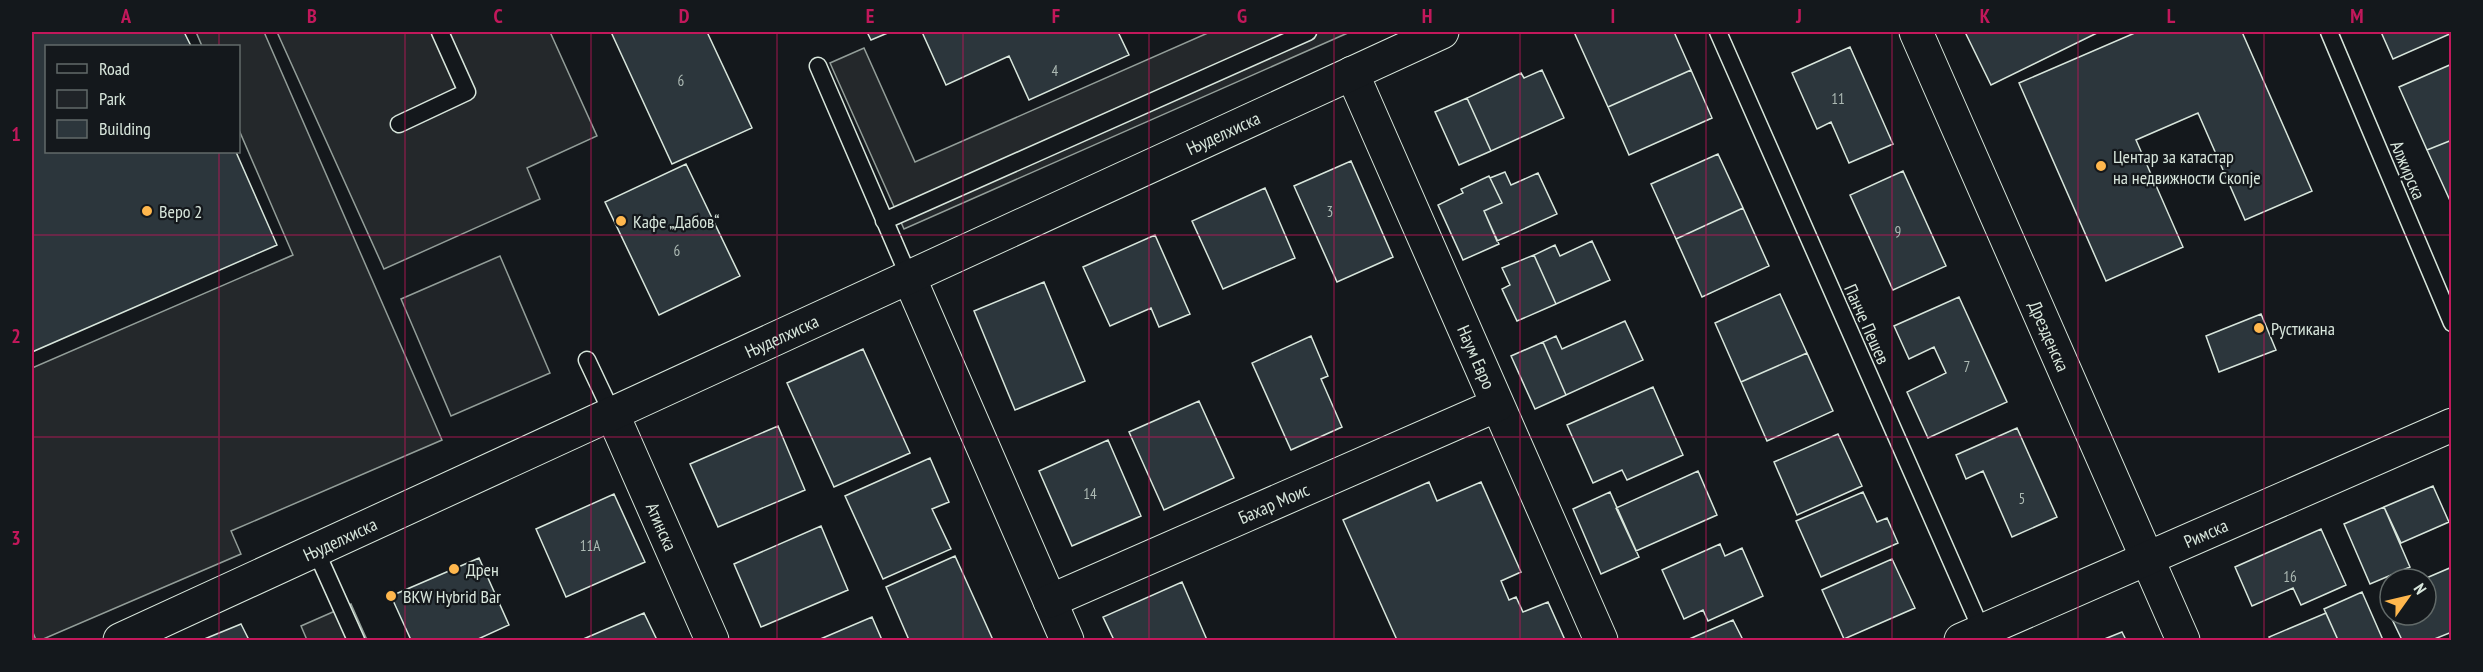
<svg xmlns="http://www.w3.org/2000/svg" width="2483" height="672" font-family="'PT Sans Narrow',sans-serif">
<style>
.green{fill:#202428;stroke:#939e99;stroke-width:1.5}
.parking{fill:#24282b;stroke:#939e99;stroke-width:1.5}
.building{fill:#2c363c;stroke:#d8e6dc;stroke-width:1.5}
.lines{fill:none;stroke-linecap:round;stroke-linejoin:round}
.service-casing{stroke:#d8e6dc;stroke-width:19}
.minor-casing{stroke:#d8e6dc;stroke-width:35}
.service{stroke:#14181c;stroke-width:16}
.minor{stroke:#14181c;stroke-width:33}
.grid{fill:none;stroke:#c2185b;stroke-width:1.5;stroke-opacity:0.55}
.poi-dot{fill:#ffb74d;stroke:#14181c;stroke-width:2}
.labels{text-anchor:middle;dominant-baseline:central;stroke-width:4.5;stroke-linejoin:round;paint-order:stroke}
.number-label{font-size:15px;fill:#adbab4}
.street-label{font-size:18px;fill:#d8e6dc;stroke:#14181c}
.poi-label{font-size:18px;fill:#d8e6dc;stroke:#14181c;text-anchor:start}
.neatline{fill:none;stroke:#c2185b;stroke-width:2}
.grid-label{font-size:20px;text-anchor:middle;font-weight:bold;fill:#c2185b}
</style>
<rect width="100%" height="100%" fill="#14181c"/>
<!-- green -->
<path class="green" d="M500 256 550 373 451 416 401 299Z"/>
<!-- parking -->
<path class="parking" d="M196 32H264L442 440 231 531 241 554 41 640H36L32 630V368L293 255 239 130 238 46H202Z
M277 32H550L597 136 527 168 540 199 384 269Z
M1210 32H1350L904 229 830 63 864 48 915 162Z
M351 604 367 640H307L301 626Z"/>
<!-- building -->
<path class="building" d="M32 32H184L191 46H46V152H236L277 245 32 352Z
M611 32H707L752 128 672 164Z
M867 32H890L871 40Z
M922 32H1118L1129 55 1029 100 1009 56 946 85Z
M1574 32H1674L1691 70 1608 107Z
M1965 32H2099L1991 85Z
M2137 32H2242L2312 191 2245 220 2198 113 2136 140 2183 247 2106 281 2019 83Z
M2381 32H2452V33L2393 59Z
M1850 47 1893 144 1849 163 1831 122 1817 129 1792 73Z
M2452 64V140L2427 150 2399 87Z
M1542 70 1564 118 1491 151 1467 98 1521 73 1524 78Z
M1691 70 1712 118 1629 155 1608 107Z
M1467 98 1491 151 1459 165 1435 112Z
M2452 140V205L2427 150Z
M1718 154 1743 208 1676 239 1651 184Z
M1351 161 1393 257 1337 282 1294 186Z
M686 164 740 276 659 315 605 202Z
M1903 171 1946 266 1893 290 1850 195Z
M1505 172 1511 185 1538 173 1557 214 1497 241 1484 211 1502 203 1490 178Z
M1489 176 1502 203 1484 211 1499 244 1463 260 1438 205 1463 193 1461 189Z
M1265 188 1295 258 1223 289 1192 221Z
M1743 208 1769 266 1702 297 1676 239Z
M1155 235 1190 314 1159 327 1151 308 1110 326 1083 267Z
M1592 241 1610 280 1556 304 1534 255 1555 245 1560 256Z
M1534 255 1556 304 1517 321 1502 289 1510 285 1502 268Z
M1044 282 1085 381 1015 410 974 311Z
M1780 294 1807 353 1741 382 1715 323Z
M1959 297 2007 402 1928 438 1907 392 1946 373 1934 347 1909 359 1894 326Z
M2261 314 2276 350 2219 372 2206 336Z
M1625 321 1643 360 1566 395 1543 342 1556 336 1562 349Z
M1311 336 1328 376 1321 379 1342 427 1291 450 1252 363Z
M1543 342 1566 395 1535 409 1511 356Z
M863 349 910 453 834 487 787 383Z
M1807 353 1833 411 1767 441 1741 382Z
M1653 387 1683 455 1627 480 1622 470 1593 483 1567 425Z
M1199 401 1234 478 1164 510 1129 432Z
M778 426 805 490 718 527 690 464Z
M2017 428 2057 517 2012 537 1983 471 1966 479 1956 455Z
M1838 434 1862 486 1797 515 1774 462Z
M1108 440 1141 516 1072 546 1039 471Z
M930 458 949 502 932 509 951 549 883 579 845 496Z
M1698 471 1717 515 1636 551 1616 508Z
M1429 482 1437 501 1481 482 1521 572 1501 581 1509 600 1516 597 1523 612 1548 602 1565 640H1397L1343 520Z
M2433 486 2449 522 2401 543 2384 507Z
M1610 492 1639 557 1601 574 1573 509Z
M1863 492 1877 522 1887 518 1898 543 1821 577 1796 521Z
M614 494 645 562 566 597 536 529Z
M2384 507 2410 567 2370 584 2344 524Z
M821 526 848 590 761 627 734 564Z
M2321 529 2346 585 2301 605 2293 588 2252 606 2235 567Z
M1720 544 1725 556 1742 548 1763 596 1708 621 1703 610 1684 619 1662 570Z
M955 556 993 640H909L886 587Z
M479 558 509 625 476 640H411L391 596Z
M1892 559 1915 608 1844 639 1822 590Z
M2452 567V632L2432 640H2402L2390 615H2426V579H2424Z
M1182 582 1207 640H1114L1103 617Z
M2362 592 2383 640H2338L2324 609Z
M2390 594V614L2383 597Z
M644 613 657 640H581Z
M2326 613 2338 640H2271L2269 637Z
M872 617 882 640H818Z
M1733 620 1743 640H1687Z
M241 624 249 640H202Z
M2122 632 2126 640H2102Z"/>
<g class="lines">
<defs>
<path id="service" d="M1718 32 1982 631
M2329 32 2452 323
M818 66 909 277
M399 124 467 92 440 32
M884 221 1308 32
M587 360 612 413
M316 551 356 640"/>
<g id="minor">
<path id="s1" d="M1916 32 2183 640"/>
<path id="s2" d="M1352 73 1601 640"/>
<path d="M909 277 1067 640"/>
<path id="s3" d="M612 413 712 640"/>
<path id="s4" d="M1050 601 1497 405"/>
<path id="s5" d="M120 640 1442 32"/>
<path id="s6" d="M1961 640 2452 425"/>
</g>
</defs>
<!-- service casing -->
<use href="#service" class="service-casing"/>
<!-- minor casing -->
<use href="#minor" class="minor-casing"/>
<!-- service -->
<use href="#service" class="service"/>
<!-- minor -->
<use href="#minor" class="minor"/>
</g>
<!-- grid -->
<path class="grid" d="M219 32V46M405 32V640M591 32V640M777 32V640M963 32V640M1149 32V640M1334 32V640M1520 32V640M1706 32V640M1892 32V640M2078 32V640M2264 32V640M219 152V640M32 235H2452M32 437H2452"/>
<!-- markers -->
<g class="poi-dot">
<circle cx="2101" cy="166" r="6"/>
<circle cx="147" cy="211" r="6"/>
<circle cx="621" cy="221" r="6"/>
<circle cx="2259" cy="328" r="6"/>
<circle cx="454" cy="569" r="6"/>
<circle cx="391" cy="596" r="6"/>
</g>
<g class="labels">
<!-- number labels -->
<g class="number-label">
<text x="1055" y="70">4</text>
<text x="681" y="80">6</text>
<text x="1838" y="98">11</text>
<text x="1330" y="211">3</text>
<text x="1898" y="231">9</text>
<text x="677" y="250">6</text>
<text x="1967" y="366">7</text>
<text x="1090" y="493">14</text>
<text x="2022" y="498">5</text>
<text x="590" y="545">11А</text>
<text x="2290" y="576">16</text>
</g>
<!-- street labels -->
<g class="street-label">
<text stroke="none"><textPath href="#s5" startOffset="1214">Њуделхиска</textPath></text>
<text transform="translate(2408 170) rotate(67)">Алжирска</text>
<text transform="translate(1867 324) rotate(66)">Панче Пешев</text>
<text stroke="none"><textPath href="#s5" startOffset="728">Њуделхиска</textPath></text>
<text stroke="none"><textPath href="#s1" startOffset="332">Дрезденска</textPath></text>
<text stroke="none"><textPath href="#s2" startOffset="310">Наум Евро</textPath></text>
<text stroke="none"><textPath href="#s4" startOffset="244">Бахар Моис</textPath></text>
<text stroke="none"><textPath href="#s3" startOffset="124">Атинска</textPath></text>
<text stroke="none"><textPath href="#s6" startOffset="267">Римска</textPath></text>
<text stroke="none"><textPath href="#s5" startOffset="242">Њуделхиска</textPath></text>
</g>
<!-- poi labels -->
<g class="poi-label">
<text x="2113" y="156">Центар за катастар<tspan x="2113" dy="21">на недвижности Скопје</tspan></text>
<text x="159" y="211">Веро 2</text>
<text x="633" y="221">Кафе „Дабов“</text>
<text x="2271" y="328">Рустикана</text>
<text x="466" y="569">Дрен</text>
<text x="403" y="596">BKW Hybrid Bar</text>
</g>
</g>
<!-- border -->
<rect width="2483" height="672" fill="none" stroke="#14181c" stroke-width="66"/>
<!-- legend -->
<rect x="45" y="45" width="195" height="108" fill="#14181c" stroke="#626a69" stroke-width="1.5"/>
<rect x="57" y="64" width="30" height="9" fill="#14181c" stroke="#626a69" stroke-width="1.5"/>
<text x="99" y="75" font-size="18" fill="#d8e6dc">Road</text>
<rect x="57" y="90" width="30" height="18" fill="#202428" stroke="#626a69" stroke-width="1.5"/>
<text x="99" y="105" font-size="18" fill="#d8e6dc">Park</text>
<rect x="57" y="120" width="30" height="18" fill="#2c363c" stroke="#626a69" stroke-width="1.5"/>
<text x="99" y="135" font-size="18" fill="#d8e6dc">Building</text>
<!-- north arrow -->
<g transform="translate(2408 597) rotate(56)"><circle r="28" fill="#14181c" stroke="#626a69" stroke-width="1.5"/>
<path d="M0-4.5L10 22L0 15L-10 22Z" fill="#ffb74d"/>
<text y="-9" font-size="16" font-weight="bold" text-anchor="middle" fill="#d8e6dc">N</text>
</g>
<rect x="33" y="33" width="2417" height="606" class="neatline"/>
<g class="grid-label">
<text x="126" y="23">A</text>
<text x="312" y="23">B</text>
<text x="498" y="23">C</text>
<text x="684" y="23">D</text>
<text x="870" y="23">E</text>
<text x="1056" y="23">F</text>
<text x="1242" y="23">G</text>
<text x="1427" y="23">H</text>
<text x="1613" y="23">I</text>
<text x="1799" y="23">J</text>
<text x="1985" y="23">K</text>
<text x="2171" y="23">L</text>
<text x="2357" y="23">M</text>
<text x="16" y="141">1</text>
<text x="16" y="343">2</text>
<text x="16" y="545">3</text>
</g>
</svg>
